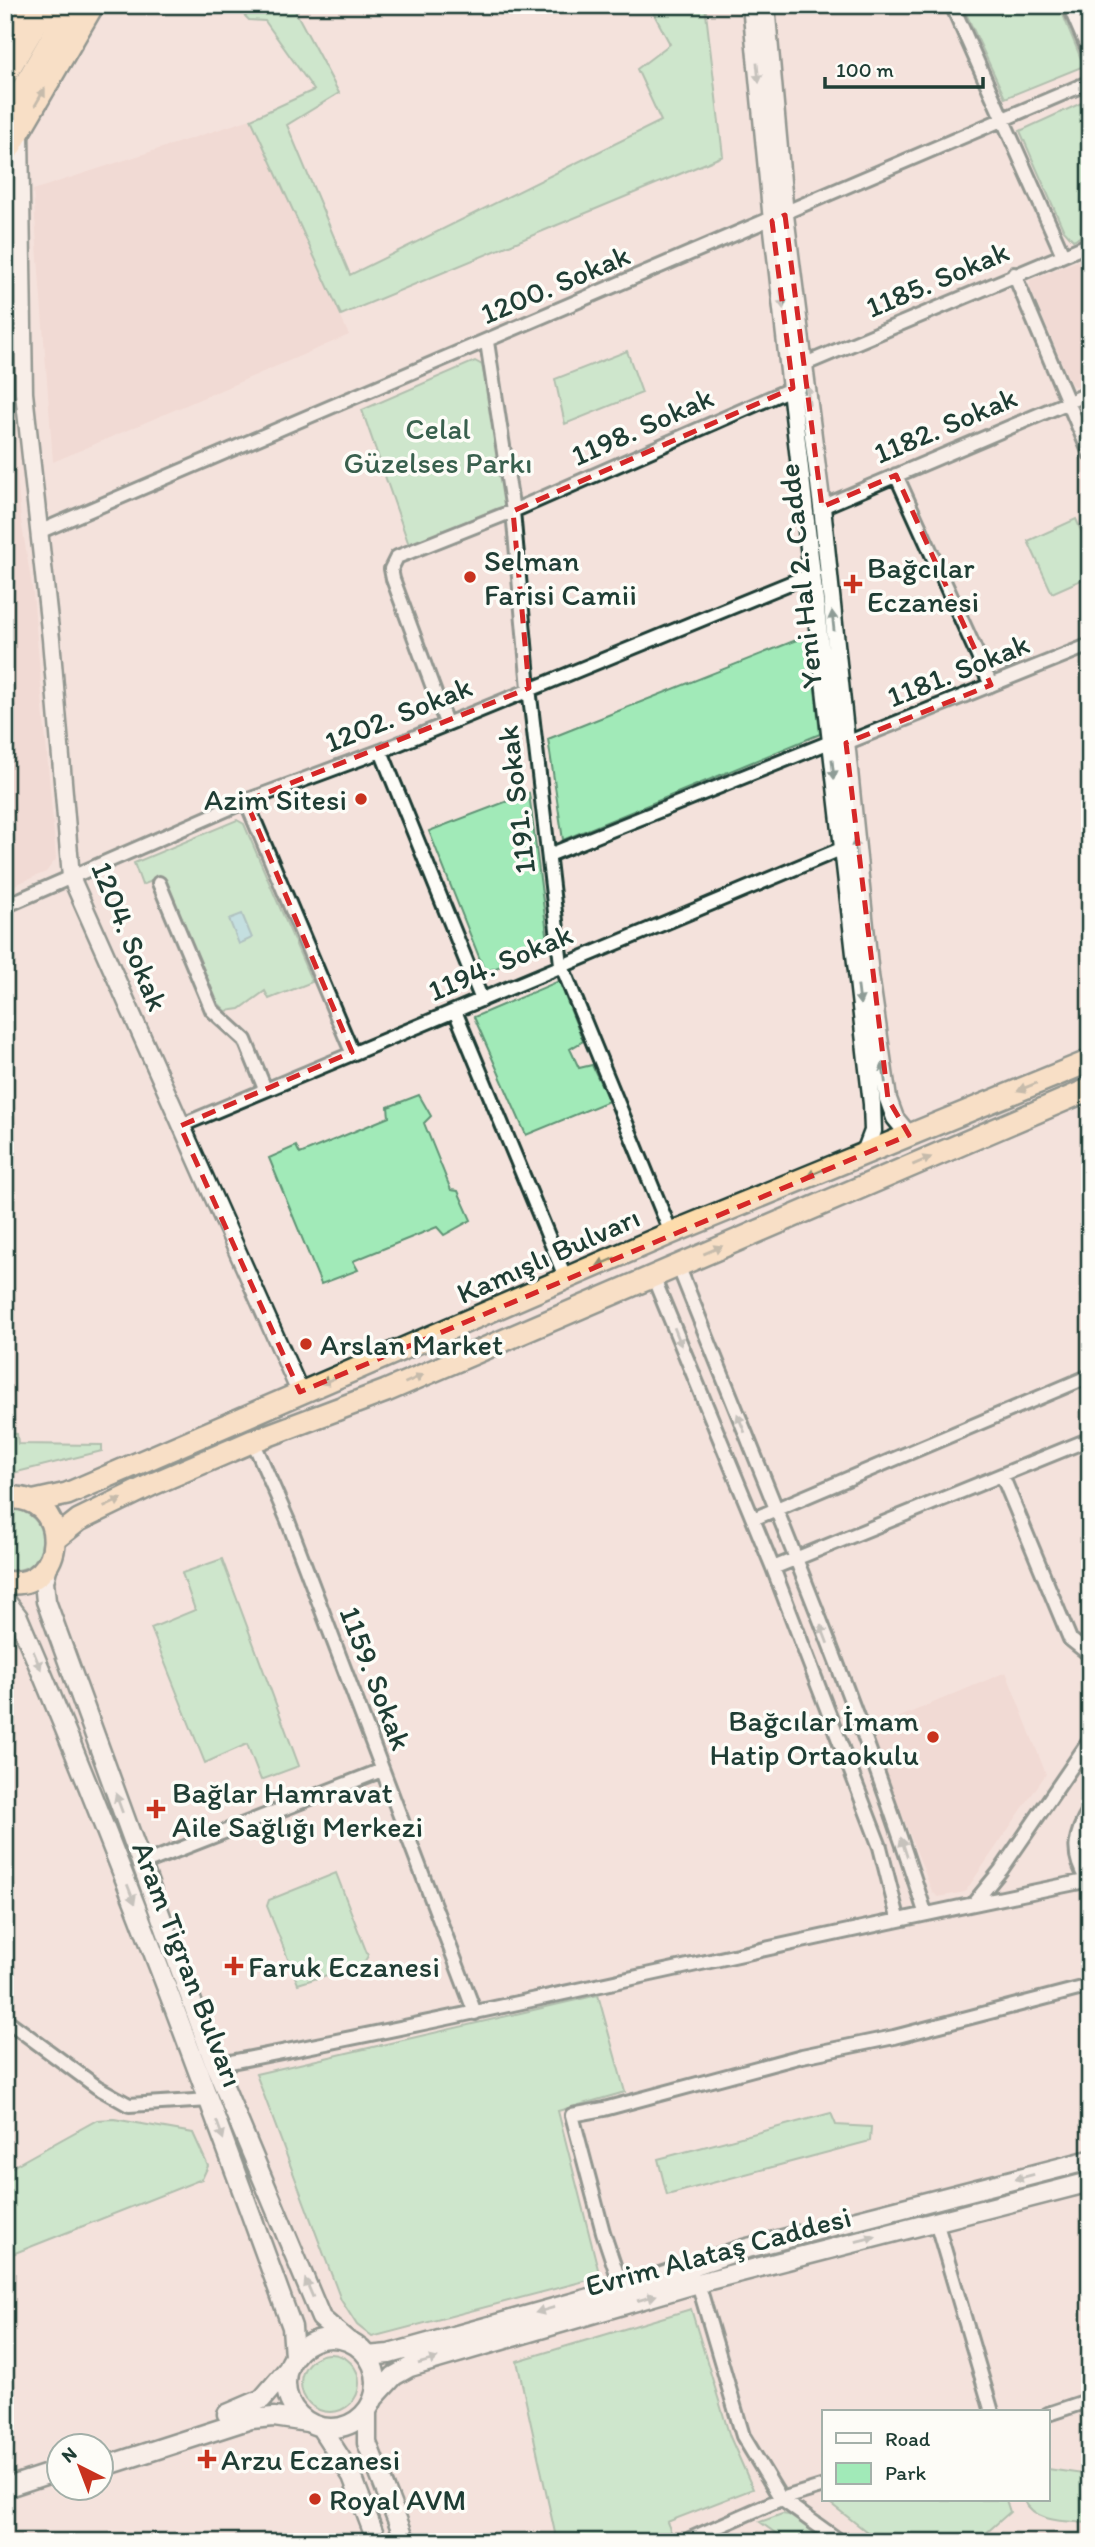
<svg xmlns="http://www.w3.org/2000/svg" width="1095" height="2547" font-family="Itim,sans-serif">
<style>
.built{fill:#eed0c9}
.green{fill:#a1eab8;stroke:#609476;stroke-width:2}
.water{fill:#8adbe4;stroke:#5f9c9e;stroke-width:2}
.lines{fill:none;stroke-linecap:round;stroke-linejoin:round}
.minor-casing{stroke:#1f3d34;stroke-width:18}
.tertiary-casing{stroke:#1f3d34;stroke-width:21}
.secondary-casing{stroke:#1f3d34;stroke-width:23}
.trunk-casing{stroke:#1f3d34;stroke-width:26}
.minor{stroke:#fdfcf7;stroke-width:12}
.tertiary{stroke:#fdfcf7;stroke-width:16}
.secondary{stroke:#fdfcf7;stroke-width:18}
.trunk{stroke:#fddcac;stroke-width:21}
.oneway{fill:#8e9c96}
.oneway2{fill:#8e8c70}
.marked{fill:none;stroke:#d62828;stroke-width:5;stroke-dasharray:14 9;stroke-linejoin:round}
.poi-dot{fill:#c8321e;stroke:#fdfcf7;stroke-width:2.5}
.labels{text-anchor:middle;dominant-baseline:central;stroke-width:7;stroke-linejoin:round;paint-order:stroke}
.street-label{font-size:30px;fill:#1f3d34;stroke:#fdfcf7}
.park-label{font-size:30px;fill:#39604e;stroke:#fdfcf7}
.poi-label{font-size:30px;fill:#1f3d34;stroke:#fdfcf7;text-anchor:start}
</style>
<rect width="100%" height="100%" fill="#f4e2dc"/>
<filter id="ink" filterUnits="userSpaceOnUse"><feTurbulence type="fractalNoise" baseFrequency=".0143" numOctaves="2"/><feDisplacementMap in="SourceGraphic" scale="14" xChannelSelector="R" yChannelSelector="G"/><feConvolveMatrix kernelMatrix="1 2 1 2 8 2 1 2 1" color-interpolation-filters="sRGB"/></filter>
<g filter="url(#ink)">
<!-- built -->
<path class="built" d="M251 119 349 335 53 462 33 190Z
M1090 256V382L1077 387 1071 384 1030 287V280Z
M5 336 21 520 33 593 56 859 46 872 5 889Z
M1006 1672 1046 1774 965 1892 938 1897 932 1891 871 1735 874 1728Z"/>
<!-- green -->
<path class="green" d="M234 5H292L339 93 287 125 350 275 661 121 637 69 670 44 649 5H705L723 156 341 315 251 119 314 90 265 21 249 20Z
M962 5H1059L1084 66 1005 98Z
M1090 99V233L1073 240 1063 229 1020 131Z
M627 351 642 393 565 424 555 379Z
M475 361 482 365 512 506 498 508 409 545 362 410Z
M1076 519 1090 551V576L1052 593 1028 541Z
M809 635 820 734 563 840 548 739Z
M529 793 548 941 543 950 485 972 429 831Z
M237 820 244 824 312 982 269 999 265 991 240 1009 226 1011 212 997 160 878 142 885 134 863Z
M559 981 583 1041 570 1049 579 1068 592 1065 609 1101 526 1135 474 1017Z
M419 1095 431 1116 424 1123 451 1190 458 1191 471 1220 444 1235 437 1227 353 1261 358 1270 321 1284 269 1158 296 1146 300 1154 389 1117 388 1107Z
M5 1433 17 1434 18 1444 102 1445V1451L5 1475Z
M5 1508C58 1508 51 1577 5 1570Z
M222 1559 299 1766 261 1780 247 1744 205 1763 151 1628 195 1610 182 1573Z
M336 1873 368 1956 363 1964 298 1984 267 1906 269 1900Z
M598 1995 625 2092 558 2111 600 2277 372 2337 357 2325 341 2300 256 2074Z
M831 2113 836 2125 871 2127 870 2141 667 2195 658 2159Z
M114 2119 193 2133 208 2166 202 2179 5 2257V2171L97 2120Z
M691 2309 730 2437 753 2489 667 2522 675 2542H557L517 2361Z
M301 2383a29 29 0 1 1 58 0a29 29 0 1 1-58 0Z
M1048 2469 1090 2475V2523C1066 2521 1036 2524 1024 2500H1048Z
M826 2500H1006L1010 2512 976 2542H880Z
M782 2514 789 2515 827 2542H788L760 2522Z"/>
<!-- water -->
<path class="water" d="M242 914 252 938 239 944 229 919Z"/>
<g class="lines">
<defs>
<path id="minor" d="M952 5 1063 255
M1069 5 1090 54
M1014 274 1090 454
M487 342 513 511 529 688 561 964 671 1233
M805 364 1090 244
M896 475 991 685
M822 507 1090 393
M41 531 1090 82
M446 723 393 579 391 569 397 557 513 511 793 388
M846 743 1090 645
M381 751 482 1000
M246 801 352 1052
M549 855 830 742
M159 883 212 1010 245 1040 265 1089
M5 906 246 801 381 751 812 574
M455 1011 566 1279
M180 1126 841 849
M678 1265C763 1479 855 1693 925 1912
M652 1274 773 1568 880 1847 898 1918
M253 1441 288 1521 475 2013
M1002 1475 1070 1639 1090 1655
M753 1519 1090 1376
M773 1568 1090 1439
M142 1864 382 1770
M1087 1880C1071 1855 1074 1834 1090 1810
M974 1903 1001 1870 1090 1740
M5 2019 97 2087 129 2105 210 2100
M215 2065C508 2009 798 1939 1090 1880
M936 2221 992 2412
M698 2283 743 2436 781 2499 841 2542
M622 2289 603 2232 572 2115 604 2109 802 2056 894 2037 1090 1986
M1048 2414 1090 2400
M691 2542 690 2539 781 2499 824 2486"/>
<path id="tertiary" d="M751 5 772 221 872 1104 873 1131 865 1152
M766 5 785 215 822 507 870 975 888 1099 895 1118 909 1135
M20 132 24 393 51 639 71 877 300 1392"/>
<path id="secondary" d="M48 1564 44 1582 46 1601 215 2065 321 2318 348 2341
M5 1600 18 1617C118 1850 205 2088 292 2327L294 2356
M286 2383a45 45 0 1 1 90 0a45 45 0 1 1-90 0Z
M361 2349 367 2356 389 2354 622 2289 744 2249 1090 2160
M373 2399 394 2376 410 2367 698 2283 1090 2182
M367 2410V2443L406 2542
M227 2414 262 2399 287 2370
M321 2428 352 2476 377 2542
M102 2467 251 2419 274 2417 307 2422
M5 2488 60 2470"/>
<path id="trunk" d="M5 40 27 5
M5 76 47 5
M5 119 71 5
M5 156 93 5
M5 1498C74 1491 67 1593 5 1582
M31 1502 67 1494 671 1233 1090 1061
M55 1539 79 1520 153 1484 253 1441 386 1391 1090 1089"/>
</defs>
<!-- minor casing -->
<use href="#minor" class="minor-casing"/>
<!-- tertiary casing -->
<use href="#tertiary" class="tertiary-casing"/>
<!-- secondary casing -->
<use href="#secondary" class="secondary-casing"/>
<!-- trunk casing -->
<use href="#trunk" class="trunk-casing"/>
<!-- minor -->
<use href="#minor" class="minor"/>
<!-- tertiary -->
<use href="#tertiary" class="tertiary"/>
<!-- secondary -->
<use href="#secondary" class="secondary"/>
<!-- trunk -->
<use href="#trunk" class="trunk"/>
</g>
<!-- one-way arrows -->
<defs><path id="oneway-solid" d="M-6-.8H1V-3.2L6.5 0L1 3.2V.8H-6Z" transform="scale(1.75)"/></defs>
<g class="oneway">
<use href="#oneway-solid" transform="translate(758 73) rotate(84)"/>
<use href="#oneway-solid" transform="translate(782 299) rotate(83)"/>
<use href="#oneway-solid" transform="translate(808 395) rotate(-97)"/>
<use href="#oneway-solid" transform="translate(833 621) rotate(-96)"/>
<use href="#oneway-solid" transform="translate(833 769) rotate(84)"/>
<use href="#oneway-solid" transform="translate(856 848) rotate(-96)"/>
<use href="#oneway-solid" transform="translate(859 995) rotate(83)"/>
<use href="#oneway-solid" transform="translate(884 1073) rotate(-98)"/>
<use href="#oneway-solid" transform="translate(678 1337) rotate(68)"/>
<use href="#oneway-solid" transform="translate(741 1423) rotate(-112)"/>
<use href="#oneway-solid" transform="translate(824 1634) rotate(-111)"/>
<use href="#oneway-solid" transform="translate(37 1660) rotate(67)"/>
<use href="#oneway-solid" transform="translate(119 1803) rotate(-110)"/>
<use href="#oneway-solid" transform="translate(904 1847) rotate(-108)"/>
<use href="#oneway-solid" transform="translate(131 1894) rotate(69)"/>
<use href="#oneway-solid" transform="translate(220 2130) rotate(70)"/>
<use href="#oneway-solid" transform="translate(1024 2177) rotate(166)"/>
<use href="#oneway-solid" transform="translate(866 2239) rotate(-14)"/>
<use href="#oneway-solid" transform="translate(309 2288) rotate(-113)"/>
<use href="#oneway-solid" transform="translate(647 2298) rotate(-16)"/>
<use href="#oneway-solid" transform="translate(545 2310) rotate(164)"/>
<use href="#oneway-solid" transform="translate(428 2361) rotate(-16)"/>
</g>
<g class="oneway2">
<use href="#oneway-solid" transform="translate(40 97) rotate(-60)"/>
<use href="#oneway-solid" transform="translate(1027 1087) rotate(158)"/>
<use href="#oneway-solid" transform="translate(922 1161) rotate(-23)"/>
<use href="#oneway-solid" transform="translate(816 1173) rotate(157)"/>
<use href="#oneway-solid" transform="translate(713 1250) rotate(-23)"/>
<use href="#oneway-solid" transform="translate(606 1262) rotate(156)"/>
<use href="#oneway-solid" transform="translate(414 1379) rotate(-24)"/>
<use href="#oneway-solid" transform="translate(330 1380) rotate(158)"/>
<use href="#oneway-solid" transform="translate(113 1503) rotate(-26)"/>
</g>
</g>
<!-- marked area -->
<path d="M0 0H1095V2547H0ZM785 215 822 507 896 475 991 685 846 743 888 1099 909 1135 300 1392 180 1126 352 1052 246 801 529 688 513 511 793 388 772 221Z" fill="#f4e2dc" fill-opacity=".55" fill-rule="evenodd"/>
<path class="marked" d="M785 215 822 507 896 475 991 685 846 743 888 1099 909 1135 300 1392 180 1126 352 1052 246 801 529 688 513 511 793 388 772 221Z"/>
<!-- markers -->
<g class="poi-dot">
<circle cx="470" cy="577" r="7"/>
<path d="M849.5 573.5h7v7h7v7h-7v7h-7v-7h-7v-7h7z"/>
<circle cx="361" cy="799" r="7"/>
<circle cx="306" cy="1344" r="7"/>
<circle cx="933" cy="1737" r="7"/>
<path d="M152.5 1798.5h7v7h7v7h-7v7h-7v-7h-7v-7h7z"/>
<path d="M230.5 1955.5h7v7h7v7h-7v7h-7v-7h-7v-7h7z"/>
<path d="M203.5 2448.5h7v7h7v7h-7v7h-7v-7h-7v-7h7z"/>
<circle cx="315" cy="2499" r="7"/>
</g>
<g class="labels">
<!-- street labels -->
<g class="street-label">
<text transform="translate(937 279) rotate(-23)">1185. Sokak</text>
<text transform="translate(555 284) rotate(-23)">1200. Sokak</text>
<text transform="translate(945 425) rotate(-23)">1182. Sokak</text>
<text transform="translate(642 426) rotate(-24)">1198. Sokak</text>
<text transform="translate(800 576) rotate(-96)">Yeni Hal 2. Cadde</text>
<text transform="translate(958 670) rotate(-22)">1181. Sokak</text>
<text transform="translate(398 714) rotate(-22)">1202. Sokak</text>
<text transform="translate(516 800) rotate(-97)">1191. Sokak</text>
<text transform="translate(130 936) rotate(68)">1204. Sokak</text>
<text transform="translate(500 962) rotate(-23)">1194. Sokak</text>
<text transform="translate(548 1255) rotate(-24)">Kamışlı Bulvarı</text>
<text transform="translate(376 1678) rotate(69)">1159. Sokak</text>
<text transform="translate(188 1964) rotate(69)">Aram Tigran Bulvarı</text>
<text transform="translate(718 2251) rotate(-15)">Evrim Alataş Caddesi</text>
</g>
<!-- park labels -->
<g class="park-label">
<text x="438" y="428">Celal<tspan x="438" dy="34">Güzelses Parkı</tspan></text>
</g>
<!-- poi labels -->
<g class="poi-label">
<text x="484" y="560">Selman<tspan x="484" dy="34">Farisi Camii</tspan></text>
<text x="867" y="567">Bağcılar<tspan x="867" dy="34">Eczanesi</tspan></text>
<text x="347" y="799" text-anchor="end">Azim Sitesi</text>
<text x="320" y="1344">Arslan Market</text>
<text x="919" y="1720" text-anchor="end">Bağcılar İmam<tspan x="919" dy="34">Hatip Ortaokulu</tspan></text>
<text x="172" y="1792">Bağlar Hamravat<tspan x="172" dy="34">Aile Sağlığı Merkezi</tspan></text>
<text x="248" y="1966">Faruk Eczanesi</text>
<text x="221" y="2459">Arzu Eczanesi</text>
<text x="329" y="2499">Royal AVM</text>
</g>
</g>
<!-- margin -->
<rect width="1095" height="2547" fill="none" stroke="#fdfcf7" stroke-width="28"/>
<rect x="14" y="14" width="1067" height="2519" fill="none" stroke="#1f3d34" stroke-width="2.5" filter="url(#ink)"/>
<!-- legend -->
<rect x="822" y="2410" width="228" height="91" fill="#fdfcf7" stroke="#a4b0a9" stroke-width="2"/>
<rect x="836" y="2433" width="35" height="10" fill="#fdfcf7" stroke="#a4b0a9" stroke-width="2"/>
<text x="885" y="2446" font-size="21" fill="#1f3d34">Road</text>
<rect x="836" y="2463" width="35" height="21" fill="#a1eab8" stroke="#a4b0a9" stroke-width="2"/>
<text x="885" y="2480" font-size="21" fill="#1f3d34">Park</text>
<!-- north arrow -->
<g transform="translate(80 2467) rotate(318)"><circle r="33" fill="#fdfcf7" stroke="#a4b0a9" stroke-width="2"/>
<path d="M0-5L12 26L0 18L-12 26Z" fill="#c8321e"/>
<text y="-10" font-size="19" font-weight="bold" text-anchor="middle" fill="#1f3d34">N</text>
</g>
<!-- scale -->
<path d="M825 77v10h158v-10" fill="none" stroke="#1f3d34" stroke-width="3.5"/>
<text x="836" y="77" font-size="21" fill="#1f3d34" stroke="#fdfcf7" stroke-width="5" paint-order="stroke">100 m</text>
</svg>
